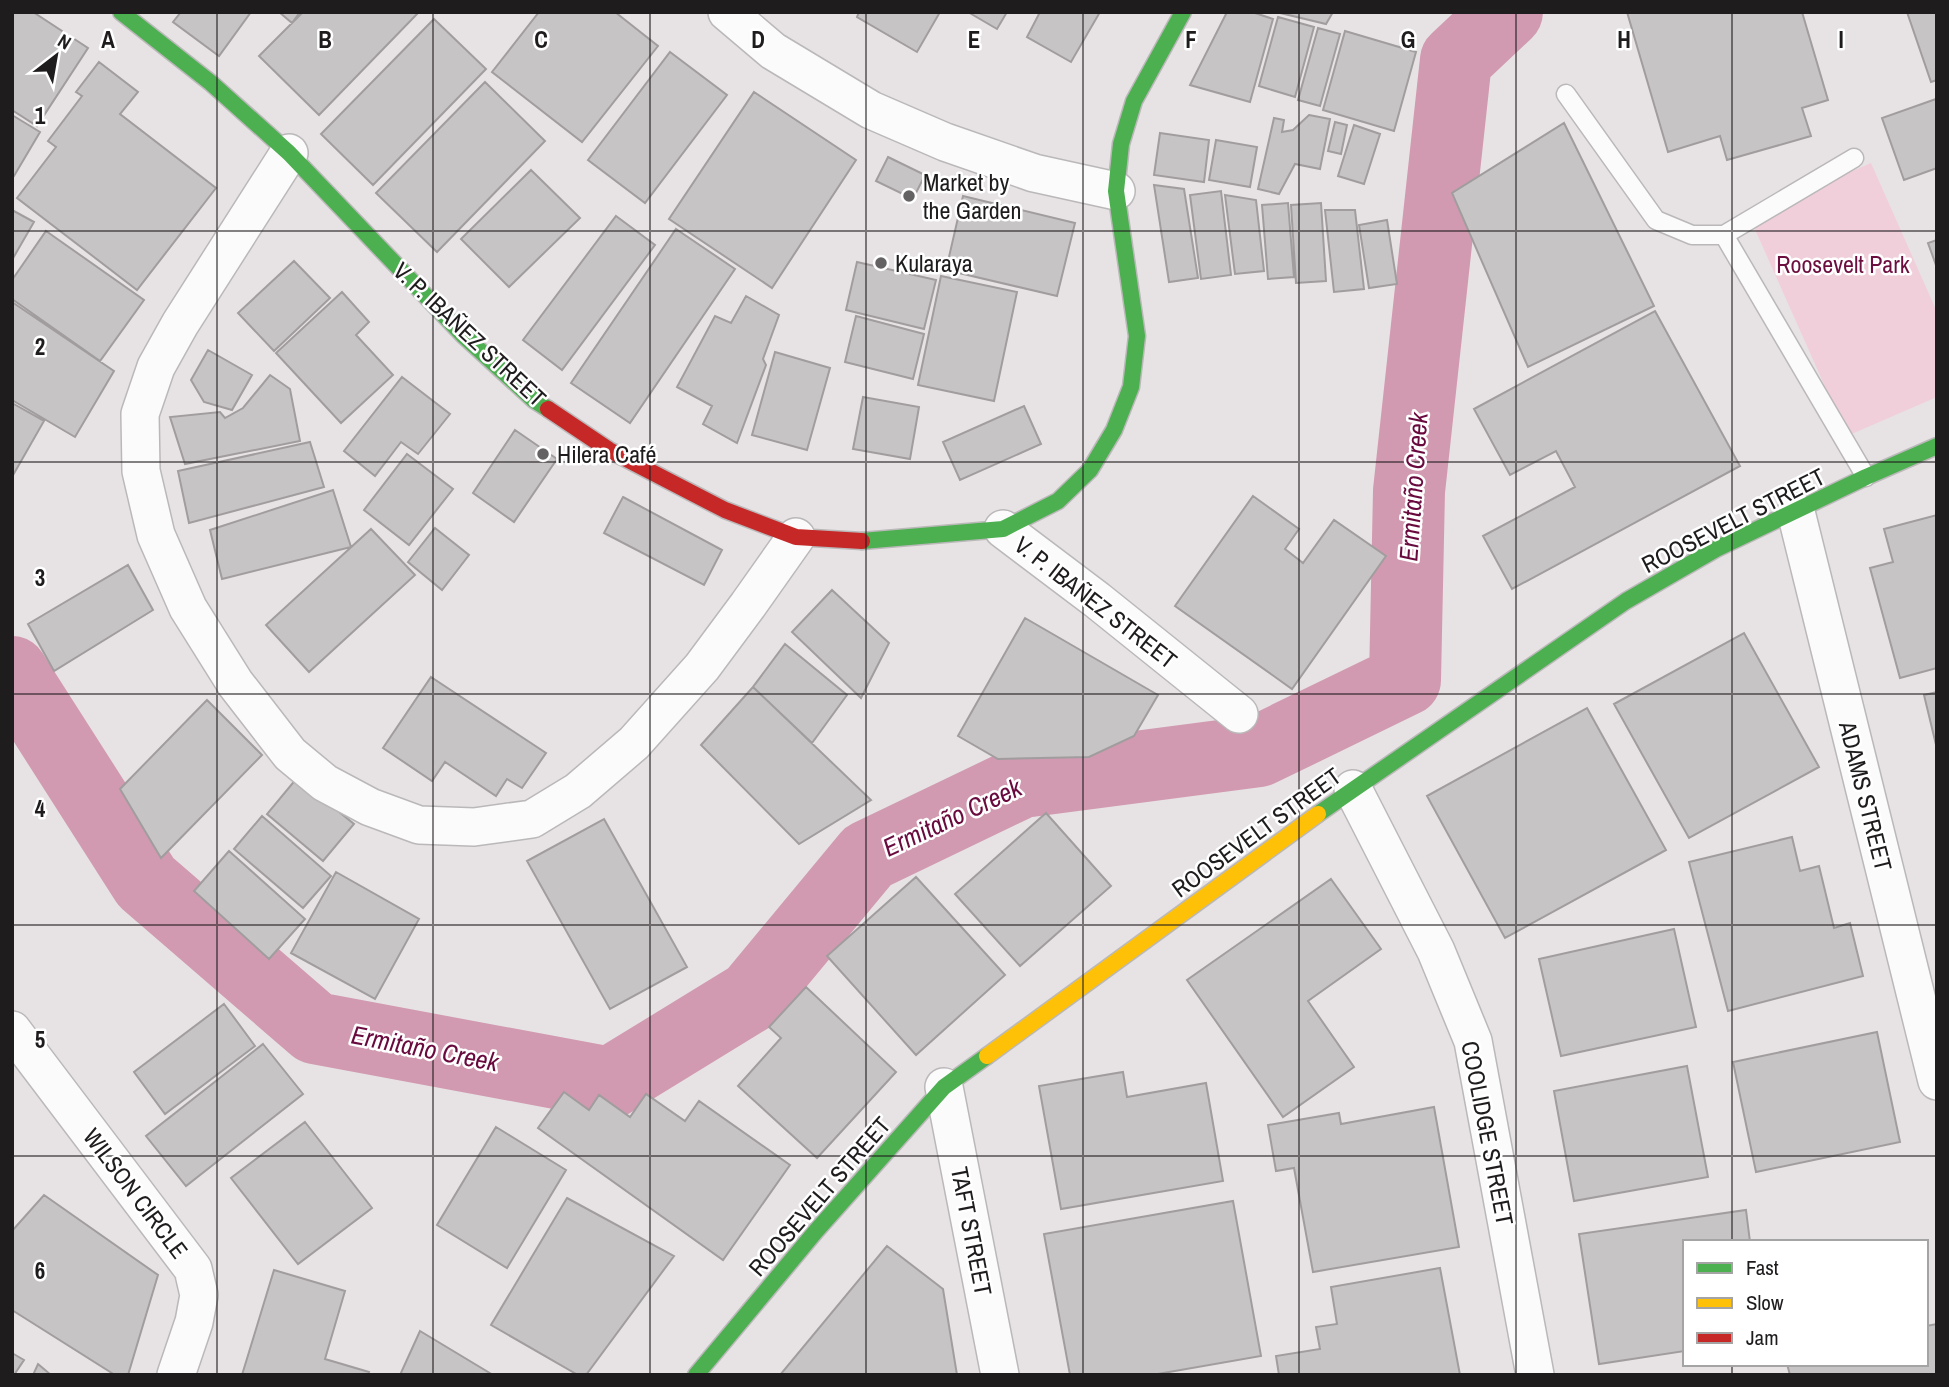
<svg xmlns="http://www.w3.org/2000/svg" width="1949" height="1387" font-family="'Archivo Narrow',sans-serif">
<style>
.green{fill:#f0cfdb}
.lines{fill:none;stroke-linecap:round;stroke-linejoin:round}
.river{stroke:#d19ab0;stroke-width:72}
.building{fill:#c7c4c5;stroke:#a19d9e;stroke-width:2}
.lane-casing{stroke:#bbb8b9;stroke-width:21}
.street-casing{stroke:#bbb8b9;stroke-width:40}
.fast-casing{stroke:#bbb8b9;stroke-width:19}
.slow-casing{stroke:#bbb8b9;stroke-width:19}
.jam-casing{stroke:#bbb8b9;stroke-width:19}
.lane{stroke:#fbfbfb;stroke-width:18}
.street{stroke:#fbfbfb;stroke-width:37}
.fast{stroke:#4caf50;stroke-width:16}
.slow{stroke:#ffc107;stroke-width:16}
.jam{stroke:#c62828;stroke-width:16}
.grid{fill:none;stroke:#1f1c1d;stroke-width:2;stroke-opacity:0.55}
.poi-dot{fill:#656263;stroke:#fff;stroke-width:2.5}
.labels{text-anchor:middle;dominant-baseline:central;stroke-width:5;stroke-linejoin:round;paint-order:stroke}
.poi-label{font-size:24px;fill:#1f1c1d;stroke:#fff;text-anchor:start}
.park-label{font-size:24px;fill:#6c0f40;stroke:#fff}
.street-label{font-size:24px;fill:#1f1c1d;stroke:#fff}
.water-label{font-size:26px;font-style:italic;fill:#690a3e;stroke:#fff}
.grid-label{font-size:23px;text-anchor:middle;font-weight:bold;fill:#1f1c1d;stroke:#fff;stroke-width:5;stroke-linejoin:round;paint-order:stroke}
</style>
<rect width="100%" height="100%" fill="#e7e3e4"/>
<!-- green -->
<path class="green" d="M1871 163 1937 312V397L1847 436 1749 216Z"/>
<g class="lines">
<!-- river -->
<path class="river" d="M12 672 146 882 315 1028 610 1083 752 996 868 856 1022 782 1259 751 1405 680 1409 491 1456 60 1507 12"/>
</g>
<!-- building -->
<path class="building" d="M12 12H33L88 48 37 126 12 110Z
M181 12H251L219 56 173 22Z
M279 12H300L292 23Z
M303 12H419L319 115 259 56Z
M539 12H615L658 46 582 142 492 72Z
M859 12H940L917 52 857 17Z
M968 12H1007L997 29Z
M1040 12H1100L1071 62 1027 37Z
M1227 12H1252L1273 19 1250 102 1190 85Z
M1276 12H1333L1326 24Z
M1627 12H1802L1828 100 1802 108 1811 136 1727 160 1720 136 1668 152Z
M1907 12H1937V80L1931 82Z
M1278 17 1314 27 1295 97 1259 86Z
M434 19 486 69 373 185 321 134Z
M1318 28 1340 34 1320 106 1298 100Z
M1345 31 1416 52 1394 131 1323 110Z
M670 52 727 95 645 203 588 160Z
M99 62 138 92 120 114 216 188 137 290 17 198 56 147 48 141 82 96 76 92Z
M485 82 545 141 437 252 376 193Z
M754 92 856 160 772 288 669 219Z
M1936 99 1937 168 1904 180 1882 118Z
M12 115 40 132 14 176 12 175Z
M1309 115 1330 119 1320 169 1295 164 1279 194 1258 189 1274 118 1284 120 1282 132 1293 130Z
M1335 122 1347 125 1341 154 1328 151Z
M1564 123 1654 306 1528 367 1452 193Z
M1354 125 1380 134 1364 184 1338 176Z
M1160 133 1209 140 1204 182 1154 175Z
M1216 140 1257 147 1250 187 1209 180Z
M888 157 925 175 913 199 876 181Z
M531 170 580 218 509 287 461 239Z
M1154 185 1184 189 1198 278 1169 282Z
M1221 191 1231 275 1201 279 1190 195Z
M1225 195 1256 200 1264 271 1235 274Z
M963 196 1075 223 1057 296 946 270Z
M1288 203 1294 277 1268 279 1262 205Z
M1321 203 1326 281 1296 283 1291 205Z
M12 210 34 222 12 260Z
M1325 210H1355L1364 289 1334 292Z
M616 216 655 245 562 370 523 340Z
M1387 220 1397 284 1369 288 1359 225Z
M676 229 735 269 630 423 571 383Z
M46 231 144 300 100 361 12 299V280Z
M1937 240V268L1928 243Z
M294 261 330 298 274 351 238 313Z
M857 262 936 280 924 329 846 310Z
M941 276 1017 292 994 401 918 385Z
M342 292 369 322 356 335 393 375 341 423 276 353Z
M746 296 779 315 763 359 766 365 737 443 703 424 712 406 677 387 715 316 731 323Z
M12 302 114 371 75 437 12 400Z
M1655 311 1740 466 1512 589 1483 536 1575 487 1556 451 1510 475 1474 409Z
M856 316 924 334 913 379 845 362Z
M208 350 252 375 232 410 204 402 191 380Z
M775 352 830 368 807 450 752 435Z
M270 375 290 389 300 441 185 464 170 417 220 412 225 418 243 408Z
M402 377 450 414 418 454 401 442 375 476 344 451Z
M863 397 919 407 910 459 853 449Z
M12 403 44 421 12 477Z
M1024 406 1041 444 960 480 943 442Z
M515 430 557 459 514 522 473 493Z
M310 442 324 487 189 523 178 471Z
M407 454 453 489 409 545 364 510Z
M333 490 351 547 222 579 210 530Z
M1253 496 1299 529 1285 549 1303 563 1334 520 1386 556 1292 689 1175 606Z
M623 497 722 550 704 585 604 533Z
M1937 515V668L1900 678 1870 568 1893 562 1884 529Z
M435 528 469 555 442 590 408 562Z
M371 529 415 575 309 672 266 625Z
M128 565 153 610 54 671 28 624Z
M832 590 889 643 861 698 792 632Z
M1025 618 1158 695 1134 736 1089 757 998 759 958 736Z
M1744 633 1819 767 1689 838 1614 704Z
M785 644 847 695 812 743 753 687Z
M431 677 546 753 522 788 507 779 496 796 445 762 432 781 383 748Z
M753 687 871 800 799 844 701 745Z
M1937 692V749L1924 695Z
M207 700 262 755 161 858 120 789Z
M1587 708 1666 850 1505 938 1427 796Z
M297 778 354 824 323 861 267 814Z
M1046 813 1111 886 1020 966 955 894Z
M262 816 331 876 303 908 234 849Z
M604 819 687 967 610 1009 527 861Z
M1792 837 1800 871 1819 866 1834 928 1850 923 1863 976 1728 1011 1689 862Z
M229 851 305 919 269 959 194 891Z
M336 872 419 919 375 999 291 953Z
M916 877 1005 975 916 1055 827 956Z
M1331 879 1381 949 1308 1001 1354 1067 1283 1117 1187 980Z
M1674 929 1696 1027 1561 1056 1539 959Z
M806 987 896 1072 817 1158 738 1086 781 1038 769 1027Z
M224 1004 255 1046 165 1114 134 1072Z
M1877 1032 1900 1142 1756 1172 1733 1062Z
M263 1044 303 1094 186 1186 146 1136Z
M1687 1066 1708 1177 1574 1201 1554 1091Z
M1123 1072 1127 1097 1206 1083 1223 1181 1061 1209 1039 1086Z
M564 1092 589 1110 599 1095 630 1117 646 1094 685 1121 699 1101 790 1165 723 1260 538 1128Z
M1434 1107 1459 1247 1313 1272 1294 1168 1276 1171 1268 1125 1339 1113 1341 1124Z
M305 1122 372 1208 298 1264 231 1178Z
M496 1127 566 1170 507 1268 437 1225Z
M44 1195 158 1275 128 1375H115L12 1310V1231Z
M567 1198 674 1256 586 1375H578L491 1325Z
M1233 1201 1261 1356 1152 1375H1070L1044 1234Z
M1746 1210 1750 1242H1685V1351L1599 1364 1579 1234Z
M887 1246 943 1289 957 1375H780Z
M1440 1268 1460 1375H1279L1276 1356 1320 1349 1316 1327 1337 1324 1331 1287Z
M274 1270 345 1291 325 1359 369 1372 368 1375H242Z
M1937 1324V1375H1790L1787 1364H1926V1326Z
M420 1331 493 1375H400Z
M12 1353 24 1360 14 1375H12Z
M38 1364 51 1375H33Z"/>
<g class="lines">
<defs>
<path id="lane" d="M1566 94 1656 220 1692 235H1724L1866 477
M1724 235 1854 158"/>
<path id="street" d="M727 12 773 51 871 110 945 142 1034 173 1116 191
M289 153 180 324 156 367 140 414 141 471 156 535 188 608 235 683 290 754 325 783 370 807 419 825 474 827 532 819 578 791 634 743 702 667 748 605 796 537
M1796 512 1937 1081
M1003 529 1097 600 1239 714
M1353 789 1436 951 1473 1041 1535 1375
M12 1030 193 1269 199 1295 194 1322 176 1375
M944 1087 1000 1375"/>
<path id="fast" d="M121 12 211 83 289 153 463 335 534 400 548 409
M862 541 1003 529 1058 501 1090 470 1114 430 1131 387 1137 336 1116 191 1121 144 1134 101 1183 12
M1318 814 1626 601 1716 549 1866 477 1937 446
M696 1375 816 1231 944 1087 987 1056"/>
<path id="slow" d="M987 1056 1318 814"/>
<path id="jam" d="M548 409 609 450 725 510 796 537 862 541"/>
</defs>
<!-- lane casing -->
<use href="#lane" class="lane-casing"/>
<!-- street casing -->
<use href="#street" class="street-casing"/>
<!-- fast casing -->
<use href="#fast" class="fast-casing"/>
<!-- slow casing -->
<use href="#slow" class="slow-casing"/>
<!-- jam casing -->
<use href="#jam" class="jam-casing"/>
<!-- lane -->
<use href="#lane" class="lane"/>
<!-- street -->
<use href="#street" class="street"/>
<!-- fast -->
<use href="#fast" class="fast"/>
<!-- slow -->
<use href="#slow" class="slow"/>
<!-- jam -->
<use href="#jam" class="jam"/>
</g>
<!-- grid -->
<path class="grid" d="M217 12V1375M433 12V1375M650 12V1375M866 12V1375M1083 12V1375M1299 12V1375M1516 12V1375M1732 12V1242M12 231H1937M12 462H1937M12 694H1937M12 925H1937M12 1156H1937M1732 1364V1375"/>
<!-- markers -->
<g class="poi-dot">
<circle cx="909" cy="196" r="7"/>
<circle cx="881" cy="263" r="7"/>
<circle cx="543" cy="454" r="7"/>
</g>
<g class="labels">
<!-- poi labels -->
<g class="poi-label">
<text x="923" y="182">Market by<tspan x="923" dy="28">the Garden</tspan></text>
<text x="895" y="263">Kularaya</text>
<text x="557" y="454">Hilera Café</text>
</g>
<!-- park labels -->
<g class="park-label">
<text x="1843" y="264">Roosevelt Park</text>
</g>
<!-- street labels -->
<g class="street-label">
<text transform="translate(470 334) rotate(43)">V. P. IBAÑEZ STREET</text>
<text transform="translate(1733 520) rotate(-27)">ROOSEVELT STREET</text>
<text transform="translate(1096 602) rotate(38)">V. P. IBAÑEZ STREET</text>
<text transform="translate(1866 796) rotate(76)">ADAMS STREET</text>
<text transform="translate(1256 832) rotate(-36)">ROOSEVELT STREET</text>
<text transform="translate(1488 1133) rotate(79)">COOLIDGE STREET</text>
<text transform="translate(136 1193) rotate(53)">WILSON CIRCLE</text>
<text transform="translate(819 1196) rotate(-49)">ROOSEVELT STREET</text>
<text transform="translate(972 1231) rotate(79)">TAFT STREET</text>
</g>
<!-- water labels -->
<g class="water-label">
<text transform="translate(1413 487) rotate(-86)">Ermitaño Creek</text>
<text transform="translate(952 817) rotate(-25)">Ermitaño Creek</text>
<text transform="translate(425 1048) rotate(11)">Ermitaño Creek</text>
</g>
</g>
<g class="grid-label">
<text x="108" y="48">A</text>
<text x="325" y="48">B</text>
<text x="541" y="48">C</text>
<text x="758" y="48">D</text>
<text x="974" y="48">E</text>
<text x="1191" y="48">F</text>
<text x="1408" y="48">G</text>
<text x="1624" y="48">H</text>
<text x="1841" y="48">I</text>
<text x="40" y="124">1</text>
<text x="40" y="355">2</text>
<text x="40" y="586">3</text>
<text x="40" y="817">4</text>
<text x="40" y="1048">5</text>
<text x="40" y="1279">6</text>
</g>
<!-- border -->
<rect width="1949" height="1387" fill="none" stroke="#1f1c1d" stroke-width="28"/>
<!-- legend -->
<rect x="1683" y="1240" width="245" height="126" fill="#ffffff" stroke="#a5a4a5" stroke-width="2"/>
<rect x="1697" y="1263" width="35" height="10" fill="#4caf50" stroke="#a5a4a5" stroke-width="2"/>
<text x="1746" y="1275" font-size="21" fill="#1f1c1d">Fast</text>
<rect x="1697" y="1298" width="35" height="10" fill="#ffc107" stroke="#a5a4a5" stroke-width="2"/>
<text x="1746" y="1310" font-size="21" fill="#1f1c1d">Slow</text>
<rect x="1697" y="1333" width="35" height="10" fill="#c62828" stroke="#a5a4a5" stroke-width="2"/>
<text x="1746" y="1345" font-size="21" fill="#1f1c1d">Jam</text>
<!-- north arrow -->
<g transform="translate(56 56) rotate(31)" stroke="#ffffff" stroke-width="5" paint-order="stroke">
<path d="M0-5L12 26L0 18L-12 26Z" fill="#1f1c1d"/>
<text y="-10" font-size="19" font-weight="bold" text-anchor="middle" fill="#1f1c1d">N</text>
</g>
</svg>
